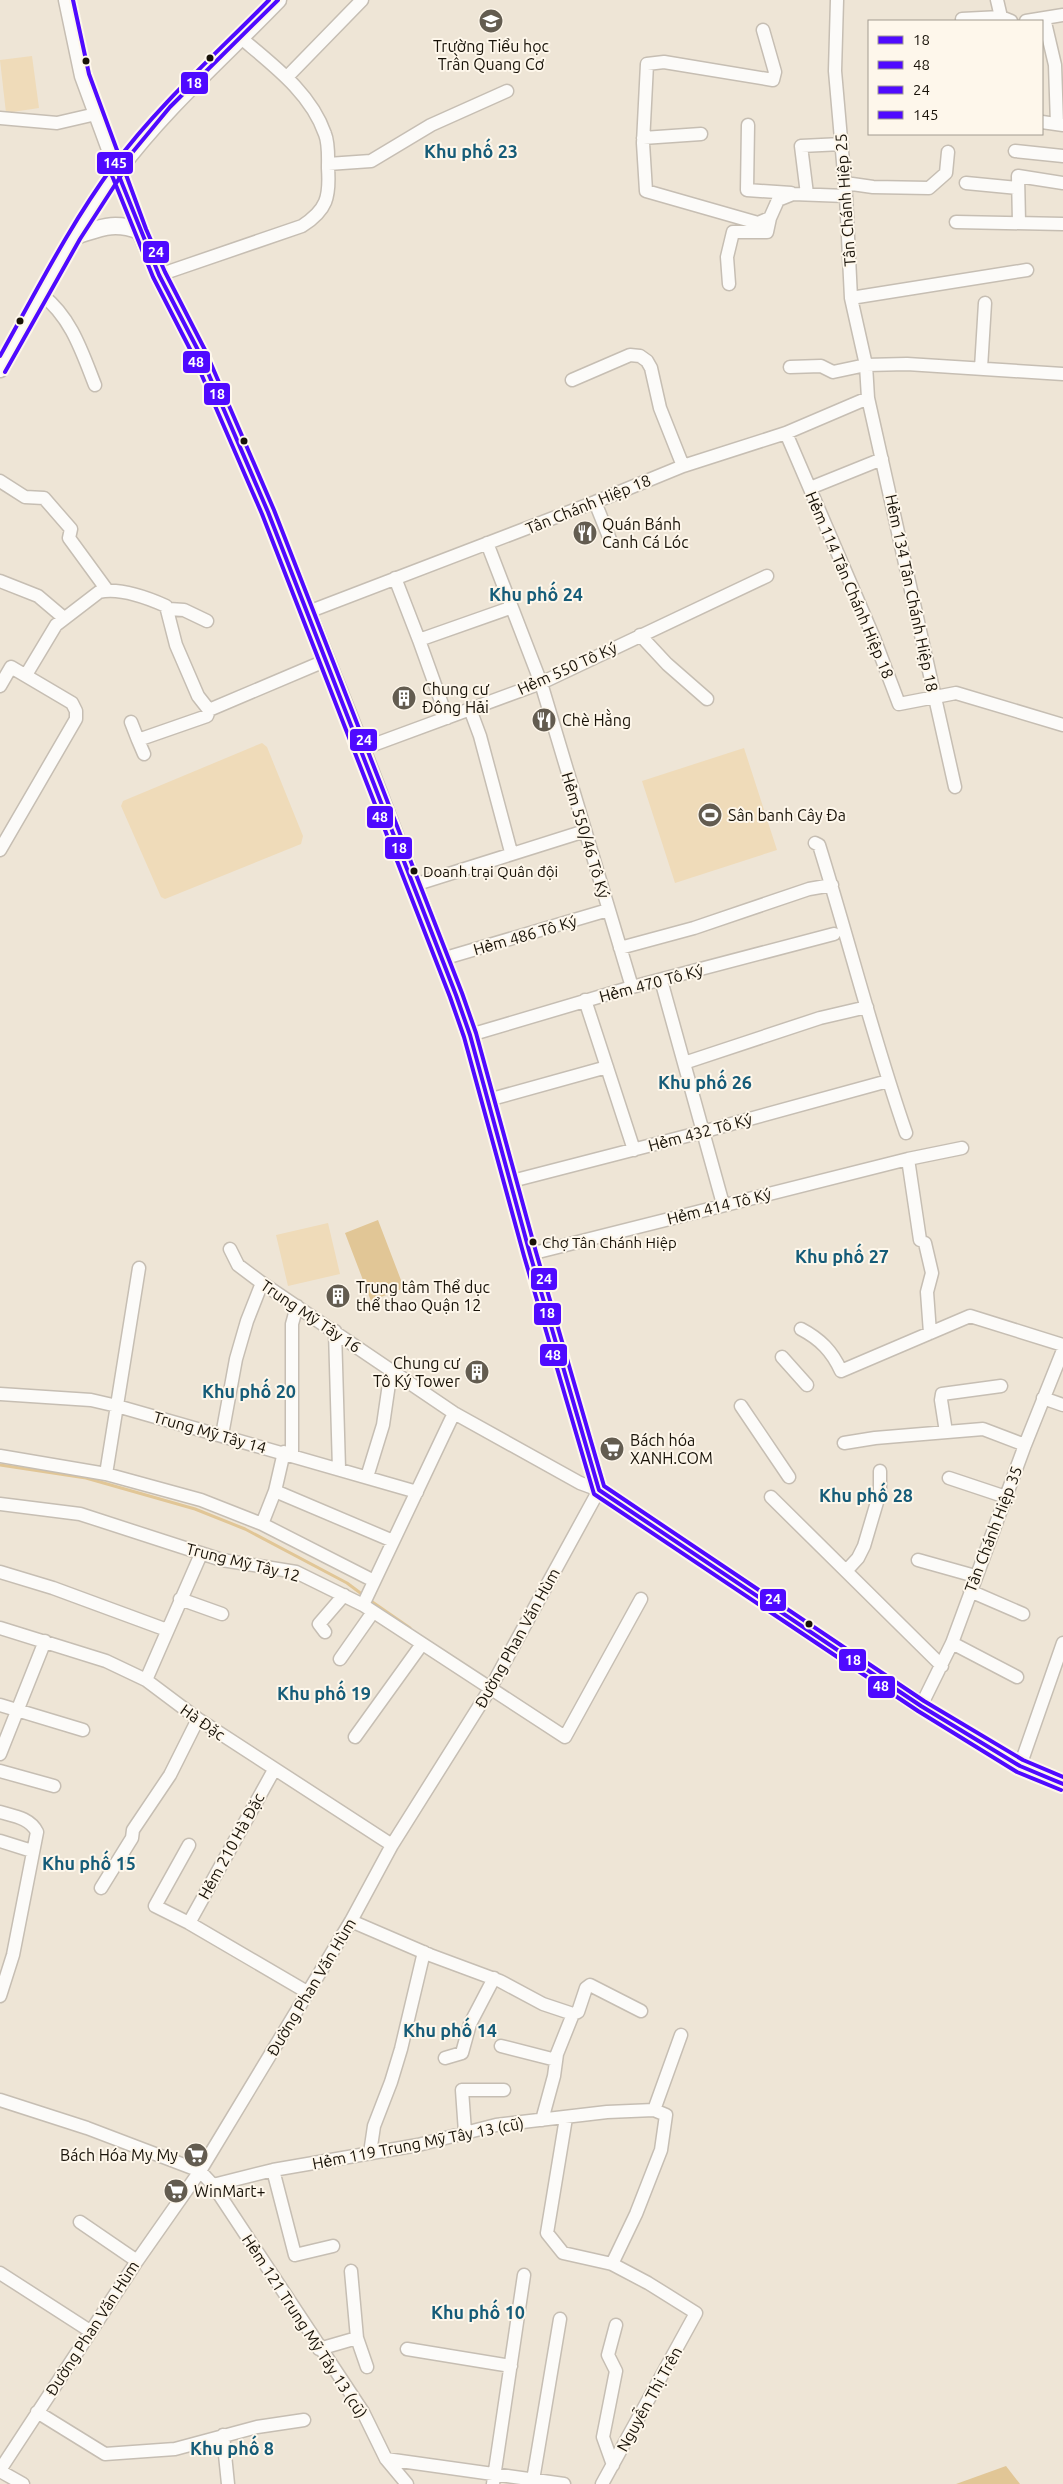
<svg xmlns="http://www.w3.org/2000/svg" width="1063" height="2484" font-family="Ubuntu,sans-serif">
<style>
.green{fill:#efdbb9}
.water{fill:#e1c696}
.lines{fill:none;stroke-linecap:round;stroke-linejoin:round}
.stream{stroke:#e1c696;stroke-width:3}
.minor-casing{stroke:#c6beb3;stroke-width:15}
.major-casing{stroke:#c6beb3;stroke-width:19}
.minor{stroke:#fcfbf9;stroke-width:12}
.major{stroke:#fcfbf9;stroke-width:16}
.bus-1-casing{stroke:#fef7eb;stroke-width:8}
.bus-2-casing{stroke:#fef7eb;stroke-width:8}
.bus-3-casing{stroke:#fef7eb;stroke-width:8}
.bus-4-casing{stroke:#fef7eb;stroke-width:8}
.bus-1{stroke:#4f0aff;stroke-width:4}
.bus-2{stroke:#4f0aff;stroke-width:4}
.bus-3{stroke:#4f0aff;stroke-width:4}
.bus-4{stroke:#4f0aff;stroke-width:4}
.bus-dot{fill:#181208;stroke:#fef7eb;stroke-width:2}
.labels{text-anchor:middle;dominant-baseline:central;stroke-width:4;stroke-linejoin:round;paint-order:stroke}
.bus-label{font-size:15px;fill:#181208;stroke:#fef7eb;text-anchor:start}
.poi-label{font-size:16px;fill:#181208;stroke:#fef7eb;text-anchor:start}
.street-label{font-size:16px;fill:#181208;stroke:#fef7eb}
.neighbourhood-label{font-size:18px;font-weight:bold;fill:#165c78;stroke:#fef7eb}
.line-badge{stroke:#fef7eb;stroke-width:2}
.badge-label{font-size:14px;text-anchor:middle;font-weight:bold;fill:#fff}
</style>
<rect width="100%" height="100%" fill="#eee5d6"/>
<!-- green -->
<path class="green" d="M32 56 39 108 6 113 0 60Z
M262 743 267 747 303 836 301 844 165 899 161 897 121 806 123 801Z
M744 748 777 850 675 883 642 781Z
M328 1223 340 1274 288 1286 276 1235Z"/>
<!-- water -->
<path class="water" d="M378 1220 404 1288 371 1301 345 1233Z
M1006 2466 1020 2484H956Z"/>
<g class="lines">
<!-- stream -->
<path class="stream" d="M0 1465 86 1478 195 1509 245 1529 347 1583 363 1595
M368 1599 410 1628"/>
<defs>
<path id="minor" d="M837 0 835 71 846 196 851 298 866 365 868 398 955 787
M997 0 1001 17 1011 21
M1044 18 1055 65 1057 124
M962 19 1001 17
M1026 21 1063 15
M763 30 775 72 773 80 664 62 647 64 643 143 646 191 758 223 770 218 778 200 793 194 846 196
M287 77 362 0
M0 118 57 123 96 114
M1042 122 1063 125
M748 125 747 190 791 193
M643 138 701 134
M1015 151 1063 156
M328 164 371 161 431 125 507 91
M845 183 873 187 929 188 946 173 948 152
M966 183 1018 188
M807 194 801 146 842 144
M956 222 1063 224
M1019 222 1018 176 1063 183
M159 275 302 226C327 210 330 197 328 168 328 158 329 144 325 134 311 93 273 65 241 38
M729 284 727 257 733 232H767L770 218
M42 295C71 317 82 352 95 385
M851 298 1027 270
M790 367 821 366 833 372 866 365 907 364 1063 374
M981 368 985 303
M572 380 630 355 640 356 647 361 651 368 660 408 683 466
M786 433 874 638 899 704 956 693 1063 725
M0 481 25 497 44 498 71 529 69 538 107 590
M810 488 882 459
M595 502 611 542
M487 543 541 683 632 987
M395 578 419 640 510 608
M0 581 38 596 64 618
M169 609 184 610 207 621
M308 612 595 502 683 466 786 433 868 398
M640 635 667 664 707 699
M419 640 447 718
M26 675 56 625 99 592C120 587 148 598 166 606L176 645 198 696 209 710 327 660
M0 686 11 667 72 703 76 711V719L0 850
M470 709 480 736 511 852
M131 722 138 740 207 716 209 710
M138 740 144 754
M362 749 541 683 767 576
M815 843 819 845C849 941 873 1038 906 1133
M414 885 585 831
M620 948 694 928 809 889 832 885
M442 959 608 910
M661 980 723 1204
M585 1000 634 1150
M470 1035 632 987 834 934
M684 1063 820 1018 867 1007
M488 1100 607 1067
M908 1159 920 1240
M512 1181 702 1132 888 1081
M925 1243 932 1273 927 1292 930 1333
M530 1254 908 1159 962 1148
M801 1329C820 1339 832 1351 841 1371L970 1316 1063 1345
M335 1331 339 1469
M782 1357 807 1385
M0 1394 91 1400 117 1406 417 1492
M1043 1398 1063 1405
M741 1406 789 1477
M946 1432 941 1400 942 1394 1001 1386
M222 1435 236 1359 247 1321 262 1283
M844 1443 875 1438 983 1429 1025 1445
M284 1452 275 1491 393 1541
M292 1454V1324L297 1306
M0 1456 106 1474 201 1500 262 1524 275 1491
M106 1474 139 1268
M367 1477 383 1425 391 1370
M949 1478 1006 1497
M771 1497 942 1666
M0 1504 80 1514 222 1560 296 1572 363 1605 565 1737 641 1599
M262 1524 374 1581
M918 1560 975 1576
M847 1570 858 1558 864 1546 880 1492V1471
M0 1572 53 1588 167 1630
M970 1591 1023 1614
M180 1599 222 1614
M363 1605 454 1413
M0 1628 106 1661 146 1680 198 1719 392 1845
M325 1632 319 1624 344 1595
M952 1643 1017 1677
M340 1659 373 1612
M146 1680 201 1554
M0 1705 83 1730
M921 1706 952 1643 1025 1445 1063 1350
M355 1737 422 1644
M0 1754 45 1641
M1020 1766 1063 1643
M0 1771 54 1786
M0 1812C14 1816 30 1818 37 1832L13 1955 0 1996
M0 1841 32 1851
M189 1845 155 1906 189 1923 307 1992
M101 1888 132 1838 133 1830 170 1775 198 1719
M351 1921 430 1955 500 1981 543 2004 573 2014
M189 1923 274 1770
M501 2046 556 2060
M445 2058 462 2053 470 2024 494 1978
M0 2100 87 2128 200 2171 213 2185 363 2412 386 2459 407 2484
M654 2110 681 2035
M566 2118 547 2233 563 2253 612 2264 648 2283 696 2313 602 2484
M542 2120 554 2076 557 2054 573 2014 578 2012 586 1988 590 1985 641 2011
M465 2132 462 2090H504
M370 2153 374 2126 391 2082 401 2049 424 1952
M273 2170 295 2255 333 2246
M213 2185 273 2170 418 2145 496 2125 607 2112 654 2110 666 2115 661 2150 636 2214 612 2264
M80 2222 137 2261
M0 2273 90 2331
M357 2338 367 2367
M319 2349 357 2338 351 2271
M407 2349 511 2366
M37 2412 105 2454 175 2449 257 2427 304 2420
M223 2435 228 2484
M386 2459 564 2484
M613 2465 603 2437 616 2371 608 2355 616 2325
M0 2470 137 2261 200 2171 351 1921 392 1845 490 1689 599 1490 580 1483 454 1413 262 1283 238 1265 230 1249
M0 2471 23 2484
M533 2480 560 2319
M493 2484 524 2275"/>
<path id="major" d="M67 0 83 76 140 231 159 275 199 352 268 512 362 749 456 995 470 1035 530 1254 599 1490 921 1706 1020 1766 1063 1784
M75 236C101 228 113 221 140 231
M0 369C38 302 72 232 118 170 164 108 224 56 278 0"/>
</defs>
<!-- minor casing -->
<use href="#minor" class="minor-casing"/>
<!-- major casing -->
<use href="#major" class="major-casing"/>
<!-- minor -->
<use href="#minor" class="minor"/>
<!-- major -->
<use href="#major" class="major"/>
<defs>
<path id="bus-1" d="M117 171 159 275 199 352 268 512 456 995 470 1035 530 1254 599 1490 921 1706 1020 1766 1063 1784
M117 171 170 107 278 0"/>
<path id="bus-2" d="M111 173 153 277 193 355 262 514 450 997 464 1037 524 1256 594 1494 918 1711 1017 1772 1061 1790
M5 372 80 239 122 174"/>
<path id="bus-3" d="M73 0 89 74 146 229 165 272 205 350 274 510 462 993 476 1033 536 1252 604 1486 924 1701 1023 1760 1063 1777"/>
<path id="bus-4" d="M0 356C36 292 69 226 113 166 158 105 216 54 269 0"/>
</defs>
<!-- bus-1 casing -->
<use href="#bus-1" class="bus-1-casing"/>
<!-- bus-2 casing -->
<use href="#bus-2" class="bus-2-casing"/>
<!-- bus-3 casing -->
<use href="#bus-3" class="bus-3-casing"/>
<!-- bus-4 casing -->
<use href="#bus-4" class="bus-4-casing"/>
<!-- bus-1 -->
<use href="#bus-1" class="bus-1"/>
<!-- bus-2 -->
<use href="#bus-2" class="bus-2"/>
<!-- bus-3 -->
<use href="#bus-3" class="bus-3"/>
<!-- bus-4 -->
<use href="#bus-4" class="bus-4"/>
</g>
<!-- icons -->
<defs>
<symbol id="school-disc" viewBox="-11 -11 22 22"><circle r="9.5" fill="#635c50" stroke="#fef7eb"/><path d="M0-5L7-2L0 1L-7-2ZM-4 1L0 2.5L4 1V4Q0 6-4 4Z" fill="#fff"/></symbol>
<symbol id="restaurant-disc" viewBox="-11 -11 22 22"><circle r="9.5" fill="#635c50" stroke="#fef7eb"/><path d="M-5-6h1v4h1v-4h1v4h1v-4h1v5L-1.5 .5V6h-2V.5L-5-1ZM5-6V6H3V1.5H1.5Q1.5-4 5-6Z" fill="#fff"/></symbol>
<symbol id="building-disc" viewBox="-11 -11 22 22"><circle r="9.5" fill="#635c50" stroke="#fef7eb"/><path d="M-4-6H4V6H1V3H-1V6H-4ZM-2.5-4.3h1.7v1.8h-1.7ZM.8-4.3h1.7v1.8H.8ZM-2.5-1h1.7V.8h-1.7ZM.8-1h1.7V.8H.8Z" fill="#fff"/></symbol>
<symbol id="stadium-disc" viewBox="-11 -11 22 22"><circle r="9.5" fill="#635c50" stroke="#fef7eb"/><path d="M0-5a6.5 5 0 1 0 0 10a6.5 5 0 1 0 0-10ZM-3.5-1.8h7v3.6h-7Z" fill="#fff"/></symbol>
<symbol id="supermarket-disc" viewBox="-11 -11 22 22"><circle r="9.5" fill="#635c50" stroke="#fef7eb"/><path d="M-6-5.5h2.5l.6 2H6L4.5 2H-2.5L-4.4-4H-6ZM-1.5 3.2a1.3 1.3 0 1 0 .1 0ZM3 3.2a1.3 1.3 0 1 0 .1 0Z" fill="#fff"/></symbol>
</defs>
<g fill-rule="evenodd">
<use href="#school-disc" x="477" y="7" width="28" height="28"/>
<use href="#restaurant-disc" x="571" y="519" width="28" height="28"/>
<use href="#building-disc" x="390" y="684" width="28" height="28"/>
<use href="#restaurant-disc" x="530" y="706" width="28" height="28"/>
<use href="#stadium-disc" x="696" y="801" width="28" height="28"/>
<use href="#building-disc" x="324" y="1282" width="28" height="28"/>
<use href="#building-disc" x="463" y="1358" width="28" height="28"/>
<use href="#supermarket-disc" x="598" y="1435" width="28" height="28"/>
<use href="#supermarket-disc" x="182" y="2141" width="28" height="28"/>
<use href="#supermarket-disc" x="162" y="2177" width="28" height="28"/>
</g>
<!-- markers -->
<g class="bus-dot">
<circle cx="210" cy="58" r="4.5"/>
<circle cx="86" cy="61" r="4.5"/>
<circle cx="20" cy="321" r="4.5"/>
<circle cx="244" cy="441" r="4.5"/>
<circle cx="414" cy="871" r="4.5"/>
<circle cx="533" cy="1242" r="4.5"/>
<circle cx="809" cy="1624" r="4.5"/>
</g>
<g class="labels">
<!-- bus labels -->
<g class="bus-label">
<text x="423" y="871">Doanh trại Quân đội</text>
<text x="542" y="1242">Chợ Tân Chánh Hiệp</text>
</g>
<!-- poi labels -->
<g class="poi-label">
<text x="491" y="46" text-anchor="middle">Trường Tiểu học<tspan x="491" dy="18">Trần Quang Cơ</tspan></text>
<text x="602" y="524">Quán Bánh<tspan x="602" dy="18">Canh Cá Lóc</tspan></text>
<text x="422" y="689">Chung cư<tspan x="422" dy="18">Đông Hải</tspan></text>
<text x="562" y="720">Chè Hằng</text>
<text x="728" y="815">Sân banh Cây Đa</text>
<text x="356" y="1287">Trung tâm Thể dục<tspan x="356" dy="18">thể thao Quận 12</tspan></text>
<text x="460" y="1363" text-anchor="end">Chung cư<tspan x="460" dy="18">Tô Ký Tower</tspan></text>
<text x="630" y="1440">Bách hóa<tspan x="630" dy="18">XANH.COM</tspan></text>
<text x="178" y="2155" text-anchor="end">Bách Hóa My My</text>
<text x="194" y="2191">WinMart+</text>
</g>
<!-- street labels -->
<g class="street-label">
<text transform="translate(845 200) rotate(-94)">Tân Chánh Hiệp 25</text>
<text transform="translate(588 504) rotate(-22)">Tân Chánh Hiệp 18</text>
<text transform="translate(850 585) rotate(67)">Hẻm 114 Tân Chánh Hiệp 18</text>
<text transform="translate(912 593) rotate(78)">Hẻm 134 Tân Chánh Hiệp 18</text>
<text transform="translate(567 668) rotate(-24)">Hẻm 550 Tô Ký</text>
<text transform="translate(586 835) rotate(73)">Hẻm 550/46 Tô Ký</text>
<text transform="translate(525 935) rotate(-16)">Hẻm 486 Tô Ký</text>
<text transform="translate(651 983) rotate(-15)">Hẻm 470 Tô Ký</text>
<text transform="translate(700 1132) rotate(-15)">Hẻm 432 Tô Ký</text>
<text transform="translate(719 1206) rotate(-14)">Hẻm 414 Tô Ký</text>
<text transform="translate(311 1316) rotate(34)">Trung Mỹ Tây 16</text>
<text transform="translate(210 1432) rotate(16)">Trung Mỹ Tây 14</text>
<text transform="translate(993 1529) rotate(-69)">Tân Chánh Hiệp 35</text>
<text transform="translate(243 1562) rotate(14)">Trung Mỹ Tây 12</text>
<text transform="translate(517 1638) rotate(-61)">Đường Phan Văn Hùm</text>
<text transform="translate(203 1722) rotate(35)">Hà Đặc</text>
<text transform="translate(231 1846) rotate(-61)">Hẻm 210 Hà Đặc</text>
<text transform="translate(311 1987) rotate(-59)">Đường Phan Văn Hùm</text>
<text transform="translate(418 2143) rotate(-11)">Hẻm 119 Trung Mỹ Tây 13 (cũ)</text>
<text transform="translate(305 2326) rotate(57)">Hẻm 121 Trung Mỹ Tây 13 (cũ)</text>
<text transform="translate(92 2328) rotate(-57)">Đường Phan Văn Hùm</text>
<text transform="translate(649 2399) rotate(-61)">Nguyễn Thị Trên</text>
</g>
<!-- neighbourhood labels -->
<g class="neighbourhood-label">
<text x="471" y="151">Khu phố 23</text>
<text x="536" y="594">Khu phố 24</text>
<text x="705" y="1082">Khu phố 26</text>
<text x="842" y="1256">Khu phố 27</text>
<text x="249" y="1391">Khu phố 20</text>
<text x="866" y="1495">Khu phố 28</text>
<text x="324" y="1693">Khu phố 19</text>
<text x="89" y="1863">Khu phố 15</text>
<text x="450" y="2030">Khu phố 14</text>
<text x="478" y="2312">Khu phố 10</text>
<text x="232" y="2448">Khu phố 8</text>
</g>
</g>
<g class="line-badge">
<rect x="180" y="71" width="29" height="24" rx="5" fill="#4f0aff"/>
<rect x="96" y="151" width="38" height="24" rx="5" fill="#4f0aff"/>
<rect x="142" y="240" width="28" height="24" rx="5" fill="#4f0aff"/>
<rect x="182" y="350" width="29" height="24" rx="5" fill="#4f0aff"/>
<rect x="203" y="382" width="28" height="24" rx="5" fill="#4f0aff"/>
<rect x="349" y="728" width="29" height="24" rx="5" fill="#4f0aff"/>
<rect x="366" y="805" width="28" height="24" rx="5" fill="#4f0aff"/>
<rect x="384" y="836" width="29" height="24" rx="5" fill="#4f0aff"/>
<rect x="530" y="1267" width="28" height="24" rx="5" fill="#4f0aff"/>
<rect x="533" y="1302" width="29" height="24" rx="5" fill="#4f0aff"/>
<rect x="539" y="1343" width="29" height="24" rx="5" fill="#4f0aff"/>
<rect x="759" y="1588" width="28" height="24" rx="5" fill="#4f0aff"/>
<rect x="838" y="1648" width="29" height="24" rx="5" fill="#4f0aff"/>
<rect x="867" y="1675" width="29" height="24" rx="5" fill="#4f0aff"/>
</g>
<g class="badge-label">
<text x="194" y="88">18</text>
<text x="115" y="168">145</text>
<text x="156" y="257">24</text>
<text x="196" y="367">48</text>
<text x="217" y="399">18</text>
<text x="364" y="745">24</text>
<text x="380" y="822">48</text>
<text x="399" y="853">18</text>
<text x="544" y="1284">24</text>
<text x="547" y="1318">18</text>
<text x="553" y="1360">48</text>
<text x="773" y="1604">24</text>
<text x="853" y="1665">18</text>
<text x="881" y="1691">48</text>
</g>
<!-- legend -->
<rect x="868" y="20" width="175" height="115" fill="#fef7eb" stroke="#a29b90"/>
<rect x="878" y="36" width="25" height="8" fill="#4f0aff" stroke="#a29b90"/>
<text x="913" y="45" font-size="15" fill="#181208">18</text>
<rect x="878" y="61" width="25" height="8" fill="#4f0aff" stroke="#a29b90"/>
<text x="913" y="70" font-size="15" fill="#181208">48</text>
<rect x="878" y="86" width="25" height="8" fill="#4f0aff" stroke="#a29b90"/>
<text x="913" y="95" font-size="15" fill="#181208">24</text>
<rect x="878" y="111" width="25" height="8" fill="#4f0aff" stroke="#a29b90"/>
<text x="913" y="120" font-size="15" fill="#181208">145</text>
</svg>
